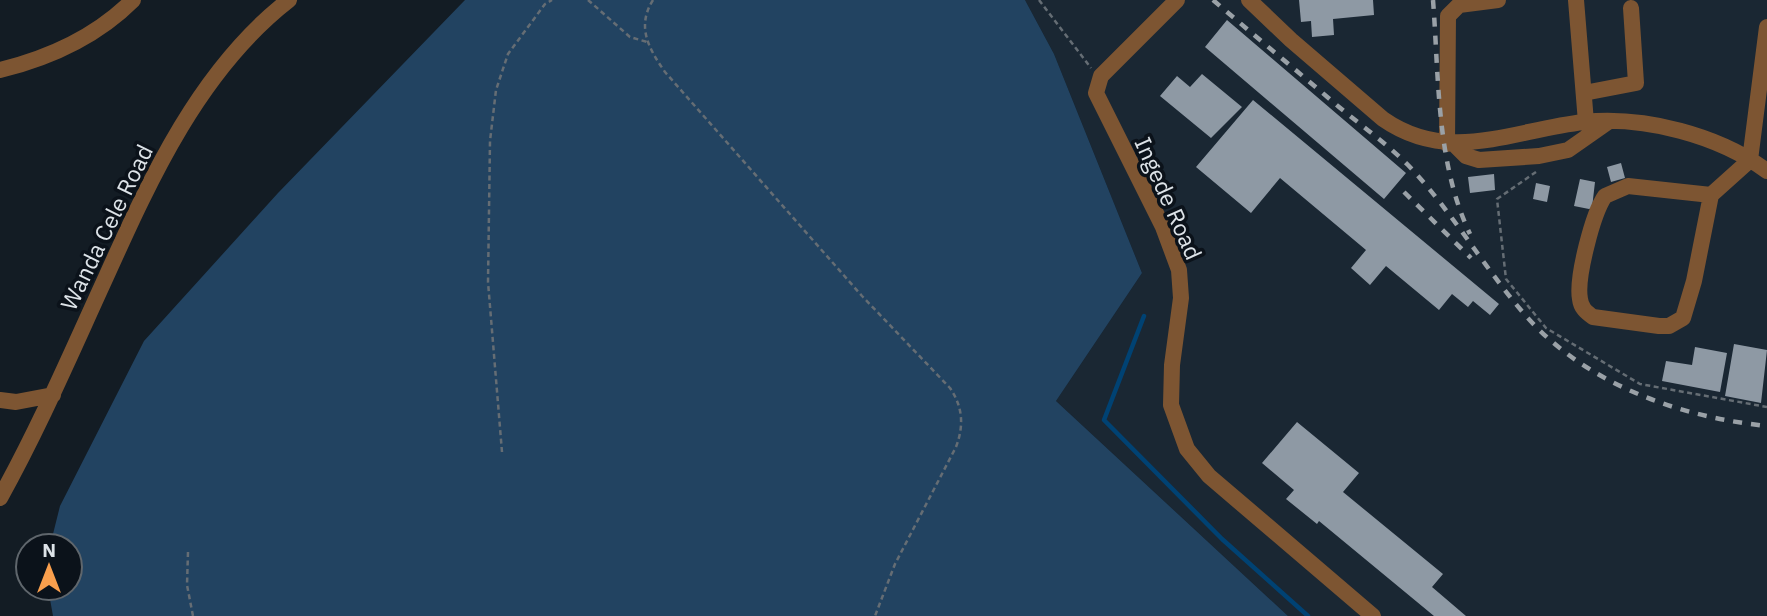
<svg xmlns="http://www.w3.org/2000/svg" width="1767" height="616" font-family="'IBM Plex Sans',sans-serif">
<style>
.built{fill:#1a2733}
.green{fill:#224361}
.lines{fill:none;stroke-linecap:round;stroke-linejoin:round}
.stream{stroke:#004273;stroke-width:4.5}
.building{fill:#8e99a4}
.path{stroke:#656d74;stroke-width:2.5;stroke-dasharray:5 3.5;stroke-linecap:butt}
.minor{stroke:#7d5532;stroke-width:16}
.rail{stroke:#9aa1a7;stroke-width:4.5;stroke-dasharray:9 9;stroke-linecap:butt}
.labels{text-anchor:middle;dominant-baseline:central;stroke-width:7;stroke-linejoin:round;paint-order:stroke}
.street-label{font-size:23px;fill:#dde3e8;stroke:#0b121a}
</style>
<rect width="100%" height="100%" fill="#131c24"/>
<!-- built -->
<path class="built" d="M1025 0H1767V616H1288L1056 401 1142 273 1054 54Z"/>
<!-- green -->
<path class="green" d="M465 0H1025L1054 54 1142 273 1056 401 1288 616H53L48 588H70V546H50L60 506 144 341 278 193Z"/>
<g class="lines">
<!-- stream -->
<path class="stream" d="M1144 316 1104 420 1222 539 1308 616"/>
</g>
<!-- building -->
<path class="building" d="M1299 0H1373L1374 15 1333 19 1334 35 1312 37 1311 21 1301 22Z
M1227 20 1406 173 1384 199 1205 47Z
M1202 74 1242 107 1211 138 1160 96 1177 76 1190 87Z
M1253 100 1499 304 1490 315 1473 301 1468 307 1452 294 1439 310 1386 266 1370 285 1351 268 1366 250 1280 178 1251 213 1196 167Z
M1621 163 1625 178 1611 182 1607 167Z
M1494 174 1495 190 1470 193 1468 177Z
M1580 179 1595 182 1592 208 1589 209 1574 206Z
M1536 183 1550 186 1547 202 1533 199Z
M1734 344 1767 350 1761 403 1725 396Z
M1695 347 1727 353 1720 392 1662 381 1666 361 1692 365Z
M1297 422 1359 473 1343 492 1443 574 1432 587 1466 616H1434L1319 521 1317 524 1286 499 1294 490 1262 463Z"/>
<g class="lines">
<!-- path -->
<path class="path" d="M588 0 630 37 647 42
M653 0C636 27 649 49 665 72L862 296 950 388C963 407 964 426 956 447L895 564 875 616
M1039 0 1091 68
M1536 172 1497 199 1506 279 1546 328 1640 384 1767 407
M502 452 488 282 490 141 496 90 508 54 545 4 552 0
M188 552 187 585 193 616"/>
<!-- minor -->
<path class="minor" d="M1177 0 1101 76 1096 93 1163 227 1179 270 1181 298 1172 365 1171 405 1187 449 1209 476 1373 616
M1249 0 1291 40 1383 119C1449 165 1512 130 1584 122 1645 116 1718 135 1767 171
M1576 0 1586 122
M0 70C49 58 97 36 133 0
M1584 93 1636 83 1631 8
M1447 144 1448 16 1459 5 1498 0
M1454 144 1466 156 1479 160 1539 156 1568 150 1608 122
M1711 195 1628 186 1605 196C1593 213 1576 278 1580 299 1581 308 1586 312 1593 317L1659 326H1669L1683 318 1694 281 1711 195 1750 160 1767 27
M0 400 16 402 53 395
M0 498C40 426 72 351 106 277 151 177 200 69 289 0"/>
<!-- rail -->
<path class="rail" d="M1213 0C1255 36 1297 71 1339 107 1362 126 1387 144 1408 165 1452 211 1484 268 1526 316 1586 384 1679 417 1767 426
M1433 0C1439 77 1436 163 1470 234
M1404 192 1471 258"/>
</g>
<g class="labels">
<!-- street labels -->
<g class="street-label">
<text transform="translate(1169 198) rotate(66)">Ingede Road</text>
<text transform="translate(106 227) rotate(-64)">Wanda Cele Road</text>
</g>
</g>
<!-- north arrow -->
<g transform="translate(49 567)"><circle r="33" fill="#0b121a" stroke="#5f666c" stroke-width="2"/>
<path d="M0-5L12 26L0 18L-12 26Z" fill="#f99f4d"/>
<text y="-10" font-size="19" font-weight="bold" text-anchor="middle" fill="#dde3e8">N</text>
</g>
</svg>
